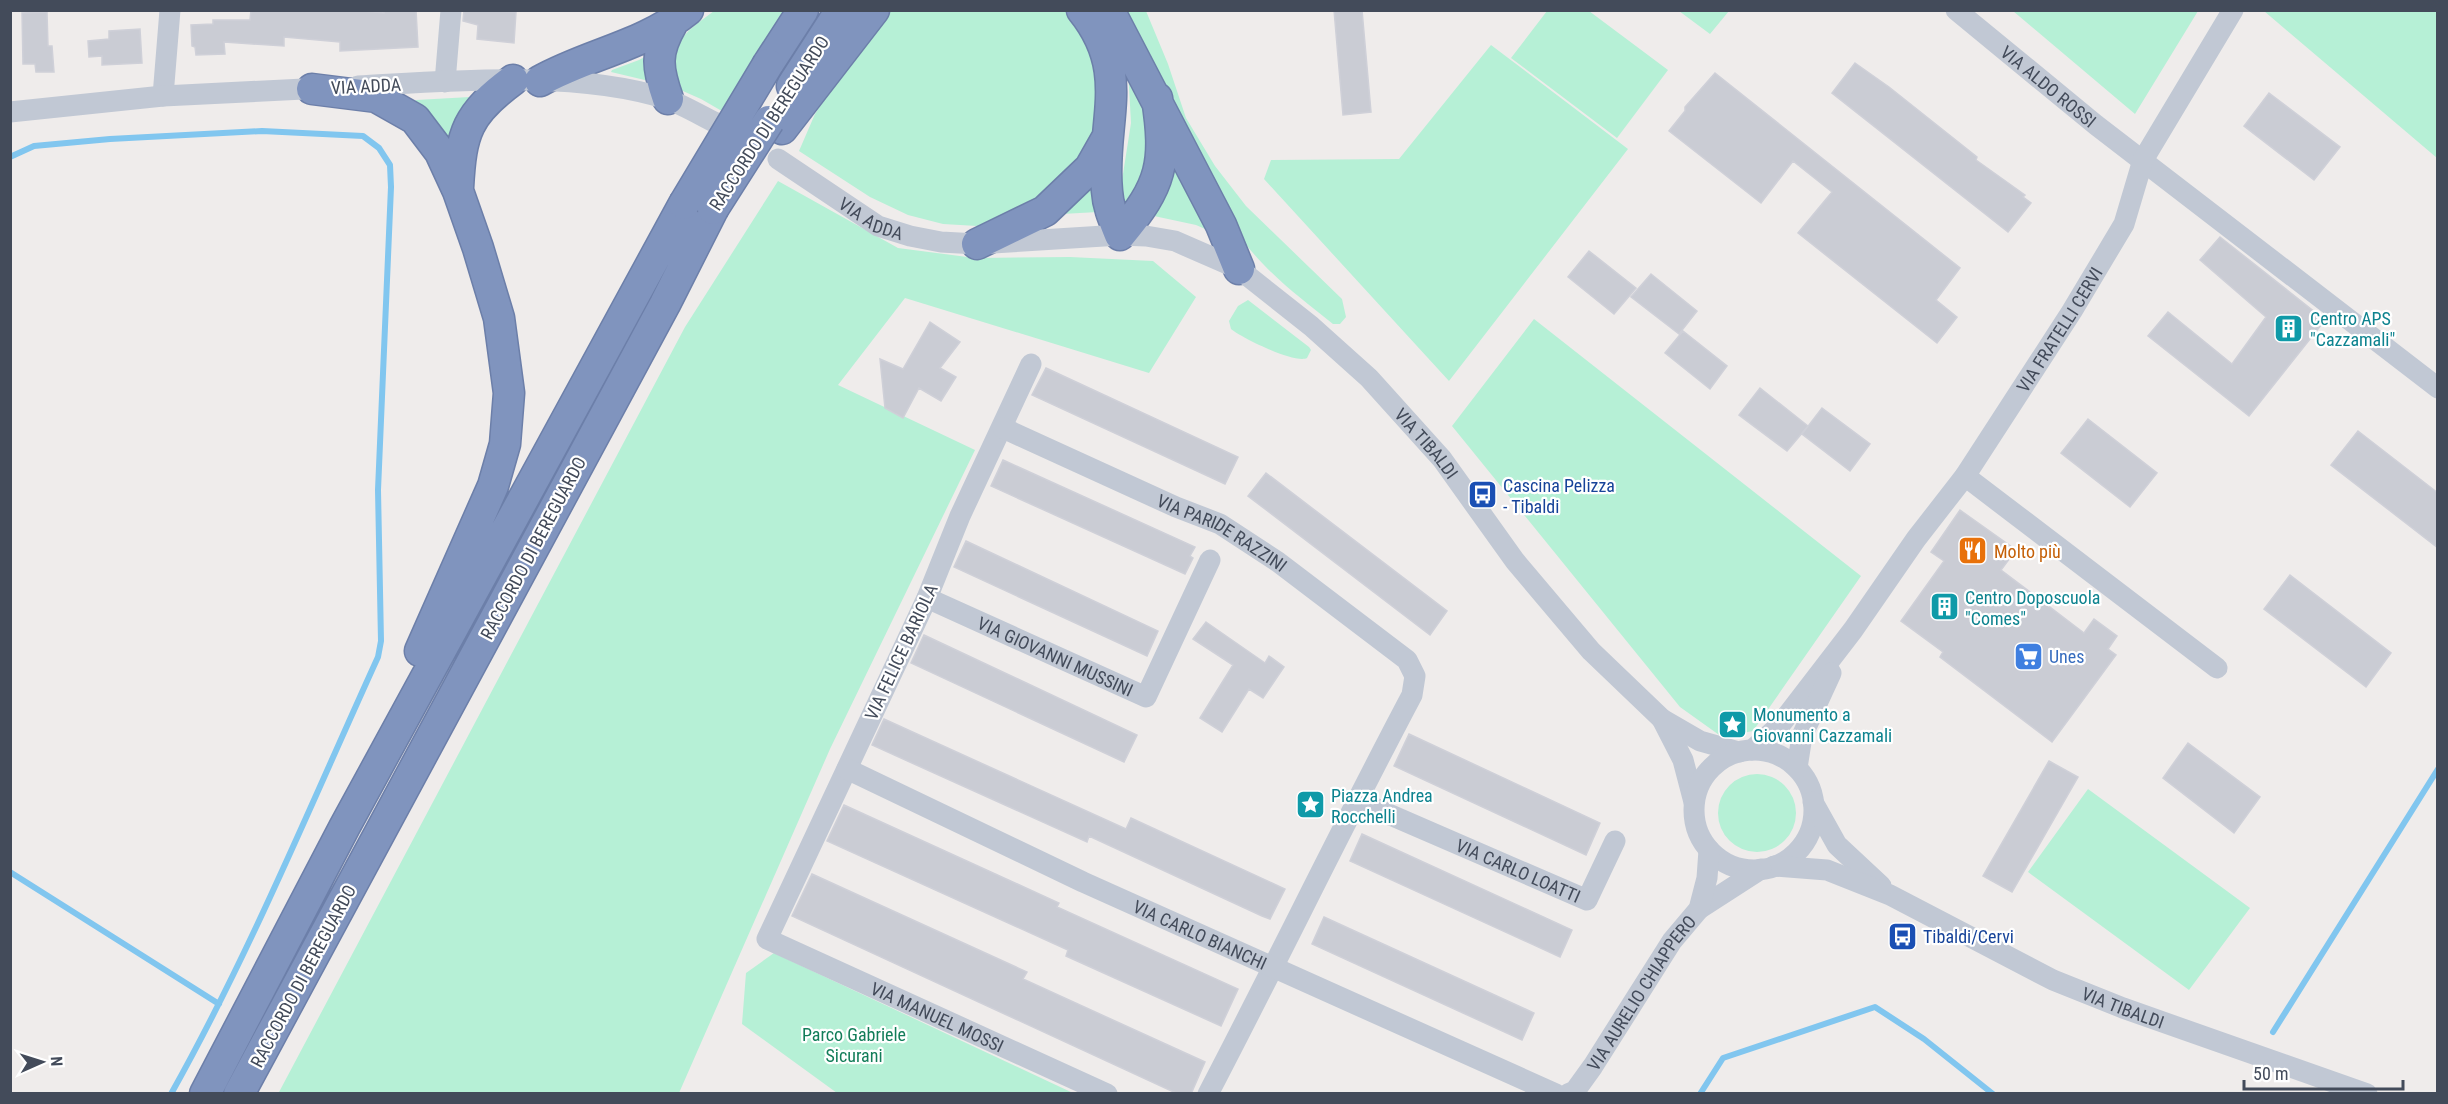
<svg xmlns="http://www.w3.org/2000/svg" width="2448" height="1104" font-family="'Roboto Condensed',sans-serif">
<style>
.green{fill:#b6f0d6}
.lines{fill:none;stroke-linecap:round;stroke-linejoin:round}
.stream{stroke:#81c6ef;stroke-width:6}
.building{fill:#caccd4;stroke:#cfd0d8;stroke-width:1.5}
.highway-casing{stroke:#6c7fa9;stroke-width:33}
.minor{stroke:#c1c8d4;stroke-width:21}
.highway{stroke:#8094be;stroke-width:30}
.highway-bridge-casing{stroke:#6c7fa9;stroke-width:33;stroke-linecap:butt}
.highway-bridge{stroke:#8094be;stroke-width:30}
.labels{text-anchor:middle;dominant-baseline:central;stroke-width:4.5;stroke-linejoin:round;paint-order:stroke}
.street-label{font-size:18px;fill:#434b5a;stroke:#fff}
.culture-label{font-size:18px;fill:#0d838f;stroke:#fff;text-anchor:start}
.transit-label{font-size:18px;fill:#164399;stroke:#fff;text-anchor:start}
.food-label{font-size:18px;fill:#c56008;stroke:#fff;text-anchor:start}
.shop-label{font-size:18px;fill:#366cbe;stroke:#fff;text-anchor:start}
.park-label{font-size:18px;fill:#127d59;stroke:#fff}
</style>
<rect width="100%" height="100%" fill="#efeceb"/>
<!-- green -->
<path class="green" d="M714 11H788L727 114 701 99 676 88C672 42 677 38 714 11Z
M889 11H1072L1090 34 1107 99 1077 174 1009 221 977 226 943 224 908 215 870 197 799 151 815 114 872 25Z
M1126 11H1146L1168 64 1186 118 1215 166 1246 206 1342 299 1346 317 1340 324H1333C1294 293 1264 271 1235 230Z
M1547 11H1589L1668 70 1617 138 1511 58Z
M1679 11H1729L1710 34Z
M2013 11H2198L2135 114Z
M2264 11H2437V158Z
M1491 45 1628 149 1449 381 1264 179 1271 160 1399 159Z
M648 55 649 81 611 72 612 70 639 60Z
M1128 69 1146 94 1151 148 1129 209 1121 202 1120 193 1131 123Z
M470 97 473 99 451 142 414 102 416 100Z
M1174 166 1212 232 1196 225 1154 216Z
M1091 180 1098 212 1062 214Z
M778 181 898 248 975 258 1070 257 1153 261 1196 297 1149 373 905 298 838 385 975 450 830 749 679 1093 278 1094 685 327Z
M1248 300 1309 347 1311 350 1307 358C1295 364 1242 338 1231 329L1229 321 1238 306Z
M1534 319 1861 576 1753 731 1722 737 1680 707 1452 426Z
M1718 813a39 39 0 1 1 78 0a39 39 0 1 1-78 0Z
M2088 789 2250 908 2189 990 2028 872Z
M774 953 1073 1093H837L742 1024 746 973Z"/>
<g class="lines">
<!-- stream -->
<path class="stream" d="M10 157 34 146 110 139 262 131 363 136 379 148 390 165 391 187 378 490 381 641 378 657C311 804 250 953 171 1094
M10 872 219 1004
M2273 1032 2438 769
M1700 1094 1723 1058 1875 1007 1924 1039 1993 1094"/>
</g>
<!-- building -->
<path class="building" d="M251 10H352L384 13V10H416L418 47 340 51V42L284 37V46L224 42 225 54 196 55 195 47 192 46 191 25 213 24V20H250Z
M464 10 516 12 514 43 477 39 478 25 463 21Z
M1334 10H1362L1371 112 1343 115Z
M47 12 48 46H52L54 72H36L35 64H23L22 13Z
M140 29 142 63 102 65V56L89 57 88 41 109 39V31Z
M1855 63 1889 87 1977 157 1976 160 2025 195 2023 197 2031 203 2008 232 1832 93Z
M1715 73 1960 268 1936 300 1957 317 1937 343 1798 233 1832 192 1793 161 1761 203 1669 131 1685 111V107Z
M2269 93 2340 147 2314 180 2244 126Z
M2220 237 2325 320 2249 416 2148 336 2168 312 2232 364 2266 317 2200 260Z
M1589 251 1636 288 1614 314 1568 277Z
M1651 274 1697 311 1679 334 1631 297Z
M930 322 960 342 940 368 956 377 941 401 919 388 903 418 885 408 880 359 903 369Z
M1683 331 1727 366 1710 389 1665 353Z
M1046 368 1238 457 1225 484 1032 395Z
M1760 388 1808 426 1787 451 1739 415Z
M1822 408 1870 444 1850 471 1802 434Z
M2088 419 2157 473 2130 507 2061 453Z
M2358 431 2438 493V548L2331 465Z
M1003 460 1195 547 1190 556 1193 558 1185 574 991 486Z
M1266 473 1447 611 1430 635 1248 496Z
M1960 510 2016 550 2001 570 2084 633 2094 619 2117 636 2108 649 2116 655 2052 742 1940 657 1943 652 1901 621 1944 561 1931 552Z
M966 541 1158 631 1147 656 954 567Z
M2290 575 2391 653 2366 687 2264 609Z
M1206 622 1265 663 1269 656 1284 667 1263 698 1249 689 1222 732 1200 718 1233 665 1193 639Z
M924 635 1137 735 1124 762 911 663Z
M884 719 1126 829 1131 818 1285 889 1270 919 1262 916 1089 836 1087 842 872 745Z
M1409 734 1600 823 1586 855 1394 766Z
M2188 743 2260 797 2234 833 2163 778Z
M2049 761 2078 777 2012 892 1983 876Z
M844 805 1059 903 1057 907 1238 989 1221 1026 1066 956 1068 950 827 841Z
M1362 834 1572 930 1560 957 1350 861Z
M812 874 1027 972 1023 979 1205 1062 1191 1094H1178L792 916Z
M1324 917 1534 1013 1522 1040 1312 944Z"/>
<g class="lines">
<defs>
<path id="highway" d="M1082 10C1133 73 1100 123 1107 191 1108 207 1114 220 1120 235 1162 185 1167 163 1157 98
M1109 10 1221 225 1239 269
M768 64 803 10
M540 81C588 54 644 46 688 10
M792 86 841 10
M312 89 376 97 415 119 440 152 458 191 478 248 499 318 509 393 505 444 493 486 420 651
M668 99C657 68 655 53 672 24
M782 129 874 10
M458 188C461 132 467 114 513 80
M977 244 1045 211 1090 168 1107 138
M205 1094 345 826 684 204
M239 1094 665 304 713 209"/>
</defs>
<!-- highway casing -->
<use href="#highway" class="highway-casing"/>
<!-- minor -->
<g class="minor">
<path id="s1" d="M1956 10 2096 125 2438 388"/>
<path d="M445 82 451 10"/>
<path d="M358 86C453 81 576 70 667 99 683 105 700 115 716 123"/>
<path d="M163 96 170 10"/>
<path d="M10 112 163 96 324 88"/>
<path id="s2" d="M778 159 878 226 910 236 941 242 977 244 1120 235 1146 236 1175 241 1239 269 1311 326 1369 378 1442 459 1515 561 1591 651 1662 719 1700 741 1739 752"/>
<path id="s3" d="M1031 364 960 516 927 598 767 939 1107 1094"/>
<path id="s4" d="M1003 428 1176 507 1220 524 1278 562 1407 660 1415 676 1412 695C1342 827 1277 962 1208 1094"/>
<path d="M1965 476 2217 668"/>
<path id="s5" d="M927 598 1146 697 1210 560"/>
<path d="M1662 719 1683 760 1694 802"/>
<path id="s6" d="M1752 750 1780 725 1853 630 1916 539 1965 476 2072 311 2124 224 2143 160 2233 10"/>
<circle cx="1754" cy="810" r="60"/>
<path d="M1797 768 1802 736 1831 673"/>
<path id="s7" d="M847 769 1083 882 1556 1094"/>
<path id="s8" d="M1356 800 1587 900 1615 841"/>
<path d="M1813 802 1837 845 1881 886"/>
<path id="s9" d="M1774 866 1827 870 1890 895 2053 980 2123 1008 2367 1094"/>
<path d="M1699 909 1761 869"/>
<path id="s10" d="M1568 1094 1575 1091 1593 1066 1672 941 1699 909 1707 878 1709 850"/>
</g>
<!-- highway -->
<use href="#highway" class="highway"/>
<defs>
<path id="highway-bridge" d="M684 204 768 64
M713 209 769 121"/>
</defs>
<!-- highway-bridge casing -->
<use href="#highway-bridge" class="highway-bridge-casing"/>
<!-- highway-bridge -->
<use href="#highway-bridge" class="highway-bridge"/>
</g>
<!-- icons -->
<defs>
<symbol id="building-square" viewBox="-11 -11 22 22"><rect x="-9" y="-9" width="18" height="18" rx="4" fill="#0f9aa8" stroke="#fff"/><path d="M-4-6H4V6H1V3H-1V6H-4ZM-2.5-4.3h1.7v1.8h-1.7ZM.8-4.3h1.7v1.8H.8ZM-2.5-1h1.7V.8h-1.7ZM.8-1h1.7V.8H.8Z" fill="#fff"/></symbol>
<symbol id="bus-square" viewBox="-11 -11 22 22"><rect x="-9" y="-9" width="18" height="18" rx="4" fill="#1a4fb4" stroke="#fff"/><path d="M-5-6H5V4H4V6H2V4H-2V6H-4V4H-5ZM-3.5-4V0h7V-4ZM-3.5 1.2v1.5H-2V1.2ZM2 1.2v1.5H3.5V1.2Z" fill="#fff"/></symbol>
<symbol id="restaurant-square" viewBox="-11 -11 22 22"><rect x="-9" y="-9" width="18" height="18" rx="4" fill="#e8710a" stroke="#fff"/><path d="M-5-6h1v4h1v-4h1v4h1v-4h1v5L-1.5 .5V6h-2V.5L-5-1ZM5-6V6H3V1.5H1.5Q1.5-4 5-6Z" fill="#fff"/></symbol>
<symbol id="supermarket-square" viewBox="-11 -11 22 22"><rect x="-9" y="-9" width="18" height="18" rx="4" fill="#3f7fe0" stroke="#fff"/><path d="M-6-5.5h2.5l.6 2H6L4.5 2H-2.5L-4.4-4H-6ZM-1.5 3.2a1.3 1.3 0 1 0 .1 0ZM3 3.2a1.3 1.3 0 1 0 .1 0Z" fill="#fff"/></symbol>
<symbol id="sight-square" viewBox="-11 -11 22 22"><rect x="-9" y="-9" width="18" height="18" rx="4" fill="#0f9aa8" stroke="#fff"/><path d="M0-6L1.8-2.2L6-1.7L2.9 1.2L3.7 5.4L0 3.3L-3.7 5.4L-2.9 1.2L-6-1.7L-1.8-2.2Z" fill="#fff"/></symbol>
</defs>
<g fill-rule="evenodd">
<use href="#building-square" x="2272" y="312" width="33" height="33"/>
<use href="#bus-square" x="1466" y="478" width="33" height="33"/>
<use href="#restaurant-square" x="1956" y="534" width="33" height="33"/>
<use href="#building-square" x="1928" y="590" width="33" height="33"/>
<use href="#supermarket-square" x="2012" y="640" width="33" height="33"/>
<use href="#sight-square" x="1716" y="708" width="33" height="33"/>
<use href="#sight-square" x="1294" y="788" width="33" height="33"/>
<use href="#bus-square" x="1886" y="920" width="33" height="33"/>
</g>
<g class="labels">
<!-- street labels -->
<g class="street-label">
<text transform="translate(366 86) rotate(-3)">VIA ADDA</text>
<text stroke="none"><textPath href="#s1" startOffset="120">VIA ALDO ROSSI</textPath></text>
<text transform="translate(769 123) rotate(-57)">RACCORDO DI BEREGUARDO</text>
<text stroke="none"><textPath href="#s2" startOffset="111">VIA ADDA</textPath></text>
<text stroke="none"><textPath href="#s6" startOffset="522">VIA FRATELLI CERVI</textPath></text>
<text stroke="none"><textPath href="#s2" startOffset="747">VIA TIBALDI</textPath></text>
<text stroke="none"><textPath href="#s4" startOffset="243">VIA PARIDE RAZZINI</textPath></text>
<text transform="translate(533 548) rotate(-62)">RACCORDO DI BEREGUARDO</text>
<text transform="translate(901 652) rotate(-65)">VIA FELICE BARIOLA</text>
<text stroke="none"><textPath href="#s5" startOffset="141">VIA GIOVANNI MUSSINI</textPath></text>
<text stroke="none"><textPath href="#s8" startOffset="177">VIA CARLO LOATTI</textPath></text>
<text stroke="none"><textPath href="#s7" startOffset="390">VIA CARLO BIANCHI</textPath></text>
<text transform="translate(303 976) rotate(-62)">RACCORDO DI BEREGUARDO</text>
<text stroke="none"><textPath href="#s10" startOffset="126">VIA AURELIO CHIAPPERO</textPath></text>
<text stroke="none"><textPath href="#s9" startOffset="380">VIA TIBALDI</textPath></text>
<text stroke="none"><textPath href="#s3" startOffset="820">VIA MANUEL MOSSI</textPath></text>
</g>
<!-- culture labels -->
<g class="culture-label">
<text x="2310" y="318">Centro APS<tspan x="2310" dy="21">"Cazzamali"</tspan></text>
<text x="1965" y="597">Centro Doposcuola<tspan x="1965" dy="21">"Comes"</tspan></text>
<text x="1753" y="714">Monumento a<tspan x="1753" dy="21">Giovanni Cazzamali</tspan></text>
<text x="1331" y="795">Piazza Andrea<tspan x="1331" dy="21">Rocchelli</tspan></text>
</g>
<!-- transit labels -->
<g class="transit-label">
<text x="1503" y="485">Cascina Pelizza<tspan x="1503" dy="21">- Tibaldi</tspan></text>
<text x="1923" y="936">Tibaldi/Cervi</text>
</g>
<!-- food labels -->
<g class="food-label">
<text x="1994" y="551">Molto più</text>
</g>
<!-- shop labels -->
<g class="shop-label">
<text x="2049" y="656">Unes</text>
</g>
<!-- park labels -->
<g class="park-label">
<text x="854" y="1034">Parco Gabriele<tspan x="854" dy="21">Sicurani</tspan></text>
</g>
</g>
<!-- border -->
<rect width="2448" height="1104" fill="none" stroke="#434b5a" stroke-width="24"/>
<!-- north arrow -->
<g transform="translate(42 1062) rotate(87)" stroke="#ffffff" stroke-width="4.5" paint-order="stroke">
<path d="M0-4.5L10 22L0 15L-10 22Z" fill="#434b5a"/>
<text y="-9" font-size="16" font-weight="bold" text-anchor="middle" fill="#434b5a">N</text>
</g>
<!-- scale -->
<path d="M2244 1080v9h159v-9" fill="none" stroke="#434b5a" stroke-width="3"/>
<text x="2253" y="1080" font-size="18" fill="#434b5a" stroke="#ffffff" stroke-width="4.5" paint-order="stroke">50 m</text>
</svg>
